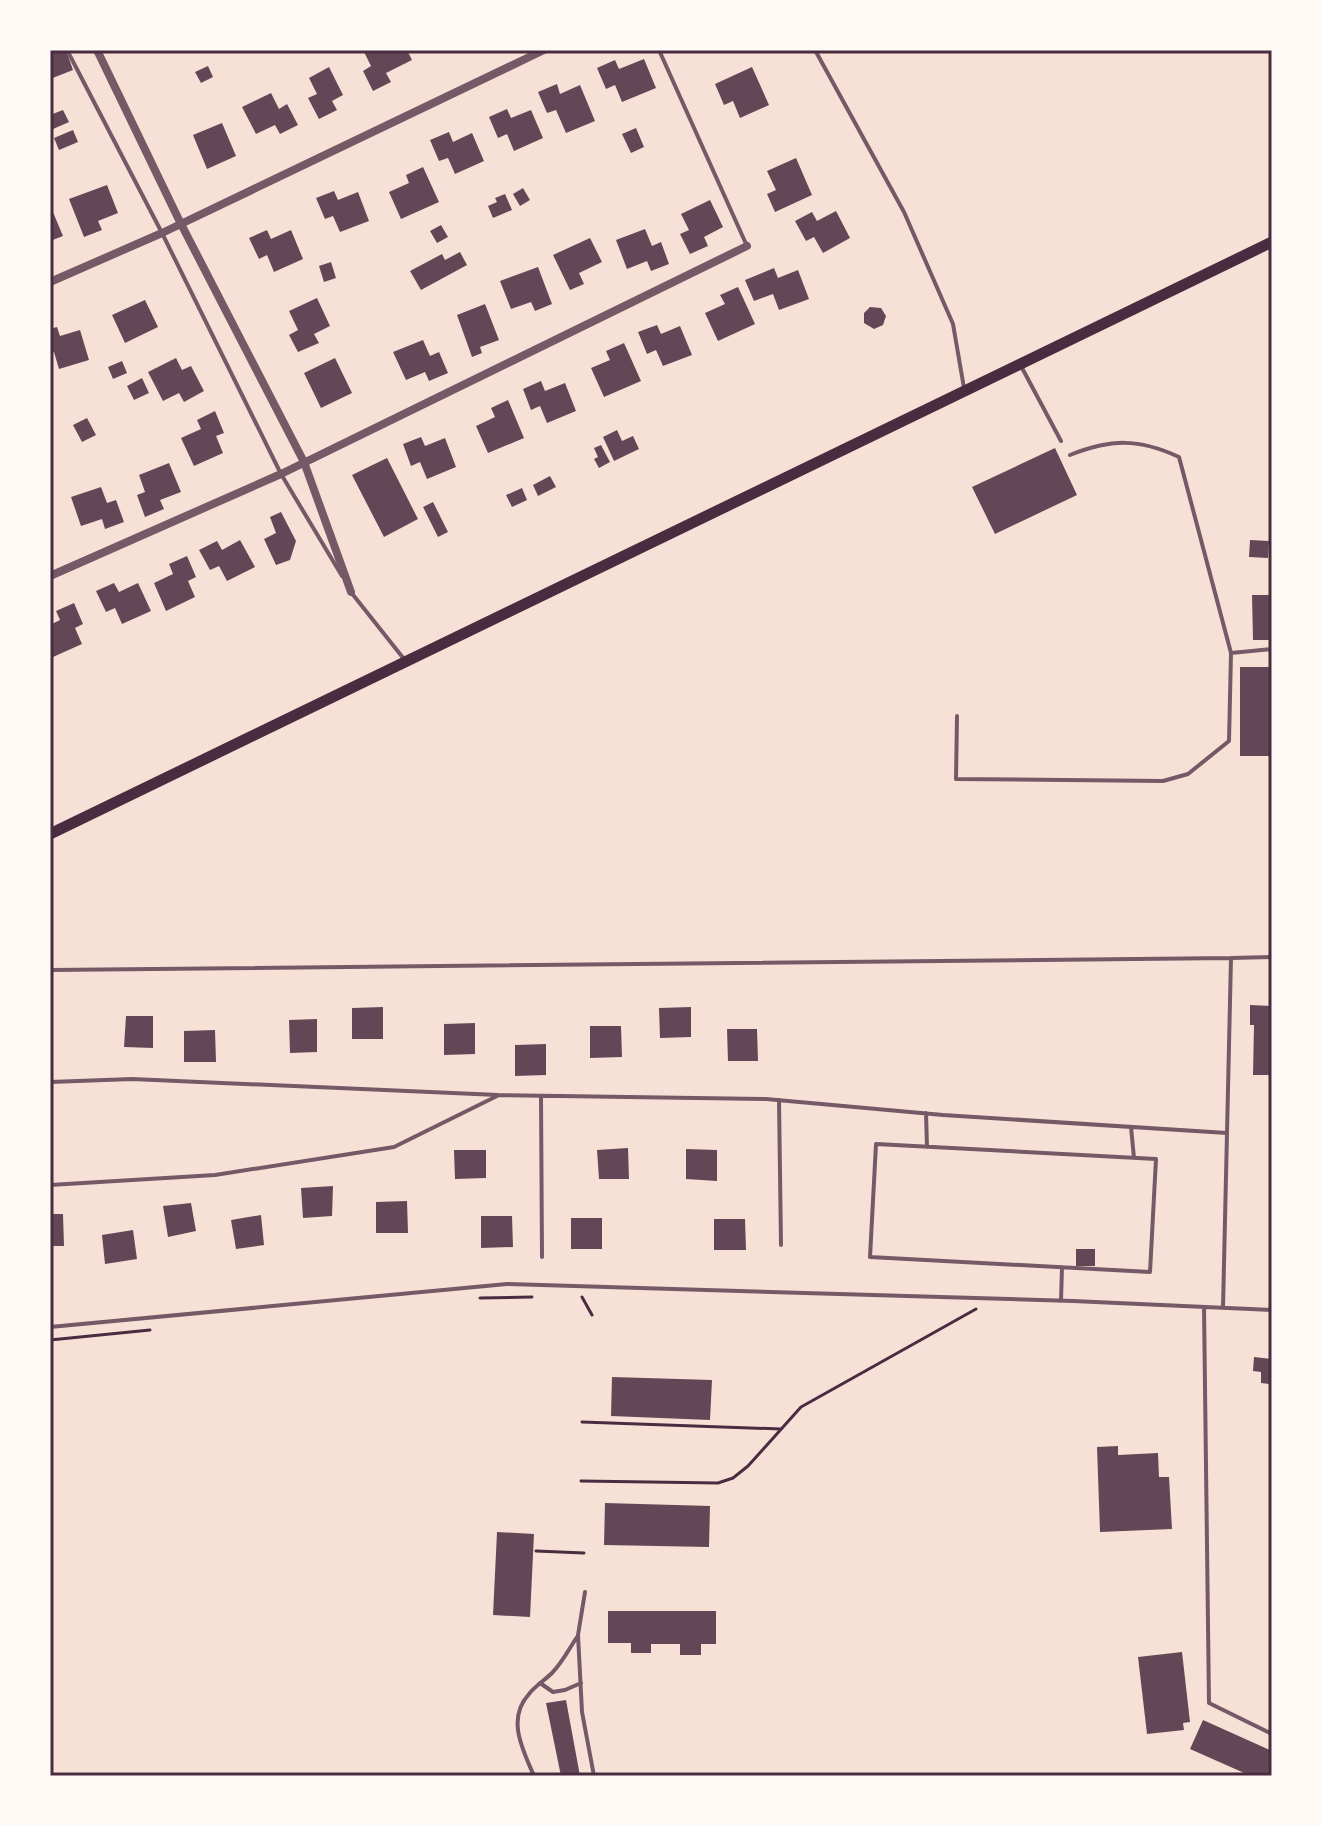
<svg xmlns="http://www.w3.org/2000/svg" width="1322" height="1826" font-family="'Fira Sans Condensed',sans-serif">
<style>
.building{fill:#644757}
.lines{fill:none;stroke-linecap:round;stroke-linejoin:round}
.path{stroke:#4a2c40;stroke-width:3}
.service{stroke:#755966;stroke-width:4}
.minor{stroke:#755966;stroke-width:8}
.secondary{stroke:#4a2c40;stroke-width:11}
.neatline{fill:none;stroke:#4a2c40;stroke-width:3}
</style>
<rect width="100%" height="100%" fill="#f7e1d7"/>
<!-- building -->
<path class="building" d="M50 50H66L73 70 50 79Z
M363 50H407L412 60 386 73 391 82 373 91 363 71 371 66Z
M644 59 656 88 622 102 615 85 606 89 597 68 615 60 619 69Z
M208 66 213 77 201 83 195 72Z
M329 67 343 95 332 101 337 110 319 119 308 98 317 94 309 78Z
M752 67 769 105 740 118 733 101 724 105 715 84Z
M557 84 560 94 580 85 595 121 566 133 556 110 547 113 538 92Z
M271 93 279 109 287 104 298 125 280 134 275 125 256 134 242 107Z
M507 109 511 118 531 110 543 138 514 151 507 134 498 138 489 117Z
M63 110 69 122 53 129 50 115Z
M222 123 236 156 207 169 193 135Z
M636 128 644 147 631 153 622 134Z
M73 130 78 142 59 150 54 138Z
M449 132 453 142 472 133 484 161 455 174 448 158 439 161 430 140Z
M796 158 812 195 775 212 767 194 776 190 767 171Z
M423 167 439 202 401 219 389 192 409 183 406 175Z
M107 185 118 213 98 221 102 230 84 237 69 199Z
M523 188 530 200 520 206 513 194Z
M334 191 338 200 358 192 369 221 340 232 333 216 325 219 316 198Z
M505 194 512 210 493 218 488 206 497 202 495 198Z
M710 200 723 227 704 237 708 246 690 254 680 234 689 230 681 214Z
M50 205 63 236 50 241Z
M836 211 850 238 823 253 814 237 806 241 795 221 812 212 817 221Z
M441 225 448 237 437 243 430 231Z
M645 229 652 246 661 242 669 264 651 271 647 261 627 269 616 240Z
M267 230 271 239 291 230 303 259 274 272 267 255 259 259 249 238Z
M590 238 602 262 579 273 584 284 570 290 553 255Z
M460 252 467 265 421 290 410 271 442 254 445 260Z
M331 262 336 278 324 282 319 266Z
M538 267 552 304 535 311 531 302 511 309 500 281Z
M774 268 778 278 798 270 809 299 779 310 773 294 754 301 745 280Z
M738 287 755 324 718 341 705 313 725 304 720 295Z
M317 298 330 326 314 334 319 343 298 352 289 335 298 330 289 311Z
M145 300 158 327 125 343 112 315Z
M485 304 499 340 480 347 482 353 472 357 457 315Z
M870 307 881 308 886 316 883 325 874 329 864 323V313Z
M657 325 661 334 680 326 692 355 663 366 656 350 647 354 638 332Z
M57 327 60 336 80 330 89 360 59 369 54 352 50 353V329Z
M423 340 430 356 439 352 448 373 429 381 425 372 406 380 393 352Z
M624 343 641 381 604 397 591 368 610 360 606 351Z
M176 358 182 370 191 366 204 391 184 402 179 393 163 401 148 372Z
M335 358 352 393 321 408 304 373Z
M122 361 127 373 113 379 108 367Z
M142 378 149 393 134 400 127 386Z
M541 381 545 391 565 383 576 411 547 423 540 406 531 410 523 389Z
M508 400 524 438 488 453 476 426 495 417 491 408Z
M215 411 224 433 216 436 223 453 194 466 181 438 201 429 197 420Z
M87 418 96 435 82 442 73 425Z
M617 430 622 441 633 436 639 449 614 461 603 437Z
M421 437 425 446 445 438 456 467 427 479 420 462 411 466 403 444Z
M601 445 610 462 599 468 594 459 598 457 594 448Z
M1055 448 1077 495 995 534 972 487Z
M387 458 418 519 384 537 352 475Z
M169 463 181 492 160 500 164 509 145 517 137 495 145 492 139 475Z
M550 476 556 487 538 496 533 485Z
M101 487 107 503 116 500 124 522 105 529 102 519 81 526 71 497Z
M522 488 527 500 512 507 506 495Z
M433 502 448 532 438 537 423 507Z
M281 512 296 541 290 560 276 565 264 539 276 533 270 517Z
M240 540 255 567 227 581 219 566 210 570 199 550 217 541 222 550Z
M1250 540 1269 541 1268 558 1249 557Z
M187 556 196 577 188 581 195 597 166 611 154 583 173 574 169 564Z
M114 583 119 592 138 583 151 611 122 624 115 608 106 612 96 591Z
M1252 595H1272V640H1253Z
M74 603 83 624 75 628 82 644 53 657 50 650V625L60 620 56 611Z
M1240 667H1272V756H1240Z
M1250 1005 1272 1006V1075H1253L1254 1025H1250Z
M383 1007V1039H352V1008Z
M691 1007V1037L660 1038 659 1008Z
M126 1016H153V1048L124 1047Z
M317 1019V1052L290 1053 289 1020Z
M475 1023V1054L444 1055V1024Z
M590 1026H621L622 1057 590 1058Z
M727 1029H757L758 1061H728Z
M215 1030 216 1062H184V1031Z
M546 1044V1075L515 1076V1045Z
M628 1148 629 1179H599L597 1150Z
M686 1149 717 1150V1181L686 1179Z
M454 1150H486V1178L455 1179Z
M333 1186 332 1216 303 1218 301 1188Z
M407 1201 408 1233H376V1202Z
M191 1203 196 1231 168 1237 163 1206Z
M50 1214H63L64 1246H50Z
M261 1215 264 1245 236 1249 231 1220Z
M481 1216H512L513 1247 481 1248Z
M571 1218H602V1249H571Z
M714 1219H745L746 1250H714Z
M133 1230 137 1259 105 1264 102 1235Z
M1076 1249H1095V1266H1076Z
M1254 1357 1272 1359V1391L1269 1390V1384L1261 1383V1372L1253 1371Z
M612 1377 712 1380 710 1420 611 1416Z
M1118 1446V1455L1158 1453 1159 1477H1169L1172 1529 1100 1532 1097 1447Z
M605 1503 710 1506 709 1547 604 1545Z
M497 1532 534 1534 530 1617 493 1615Z
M608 1611H716V1644H701V1655H680V1644H651V1653H631V1643H608Z
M1182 1652 1190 1722 1183 1723 1184 1730 1147 1734 1138 1657Z
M566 1700 580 1776H561L546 1703Z
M1203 1720 1272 1751V1776H1251L1190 1749Z"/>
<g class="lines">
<!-- path -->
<path class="path" d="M582 1297 592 1315
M480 1298 532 1297
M50 1340 150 1330
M582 1422 781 1429
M581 1481 718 1483 733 1478 748 1466 801 1407 976 1309
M536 1551 584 1553"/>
<!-- service -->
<path class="service" d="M67 50 162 233 281 474 342 576
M659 50 747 246
M815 50 904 212 953 324 964 388
M1021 366 1061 441
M350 591 404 659
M1231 653 1272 649
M957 716 956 779 1163 781 1188 774 1229 741 1231 653 1179 457C1138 438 1111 439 1070 455
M1231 958 1272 957
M50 970 1231 958 1223 1308
M50 1082 132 1079 498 1095 766 1099 943 1115 1227 1133
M541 1096 542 1257
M779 1100 781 1245
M926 1113 927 1147
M1131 1127 1134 1158
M876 1144 1156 1159 1150 1272 870 1257Z
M50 1185 215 1175 394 1147 497 1096
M1061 1301 1062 1267
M1204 1307 1209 1703 1272 1734
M50 1327 507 1284 1073 1301 1272 1310
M585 1592 578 1635 582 1712 594 1776
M540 1683 553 1692 565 1690 581 1683
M534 1776C523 1750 506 1719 529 1694 535 1686 545 1680 552 1673 562 1663 569 1649 577 1637"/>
<!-- minor -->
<path class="minor" d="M97 50 180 222 304 462 351 592
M50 282 162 233 544 50
M50 576 281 474 747 246"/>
<!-- secondary -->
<path class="secondary" d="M50 834 1272 242"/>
</g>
<!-- border -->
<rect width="1322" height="1826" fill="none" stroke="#fffaf5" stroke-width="104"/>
<rect x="52" y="52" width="1218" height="1722" class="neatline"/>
</svg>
